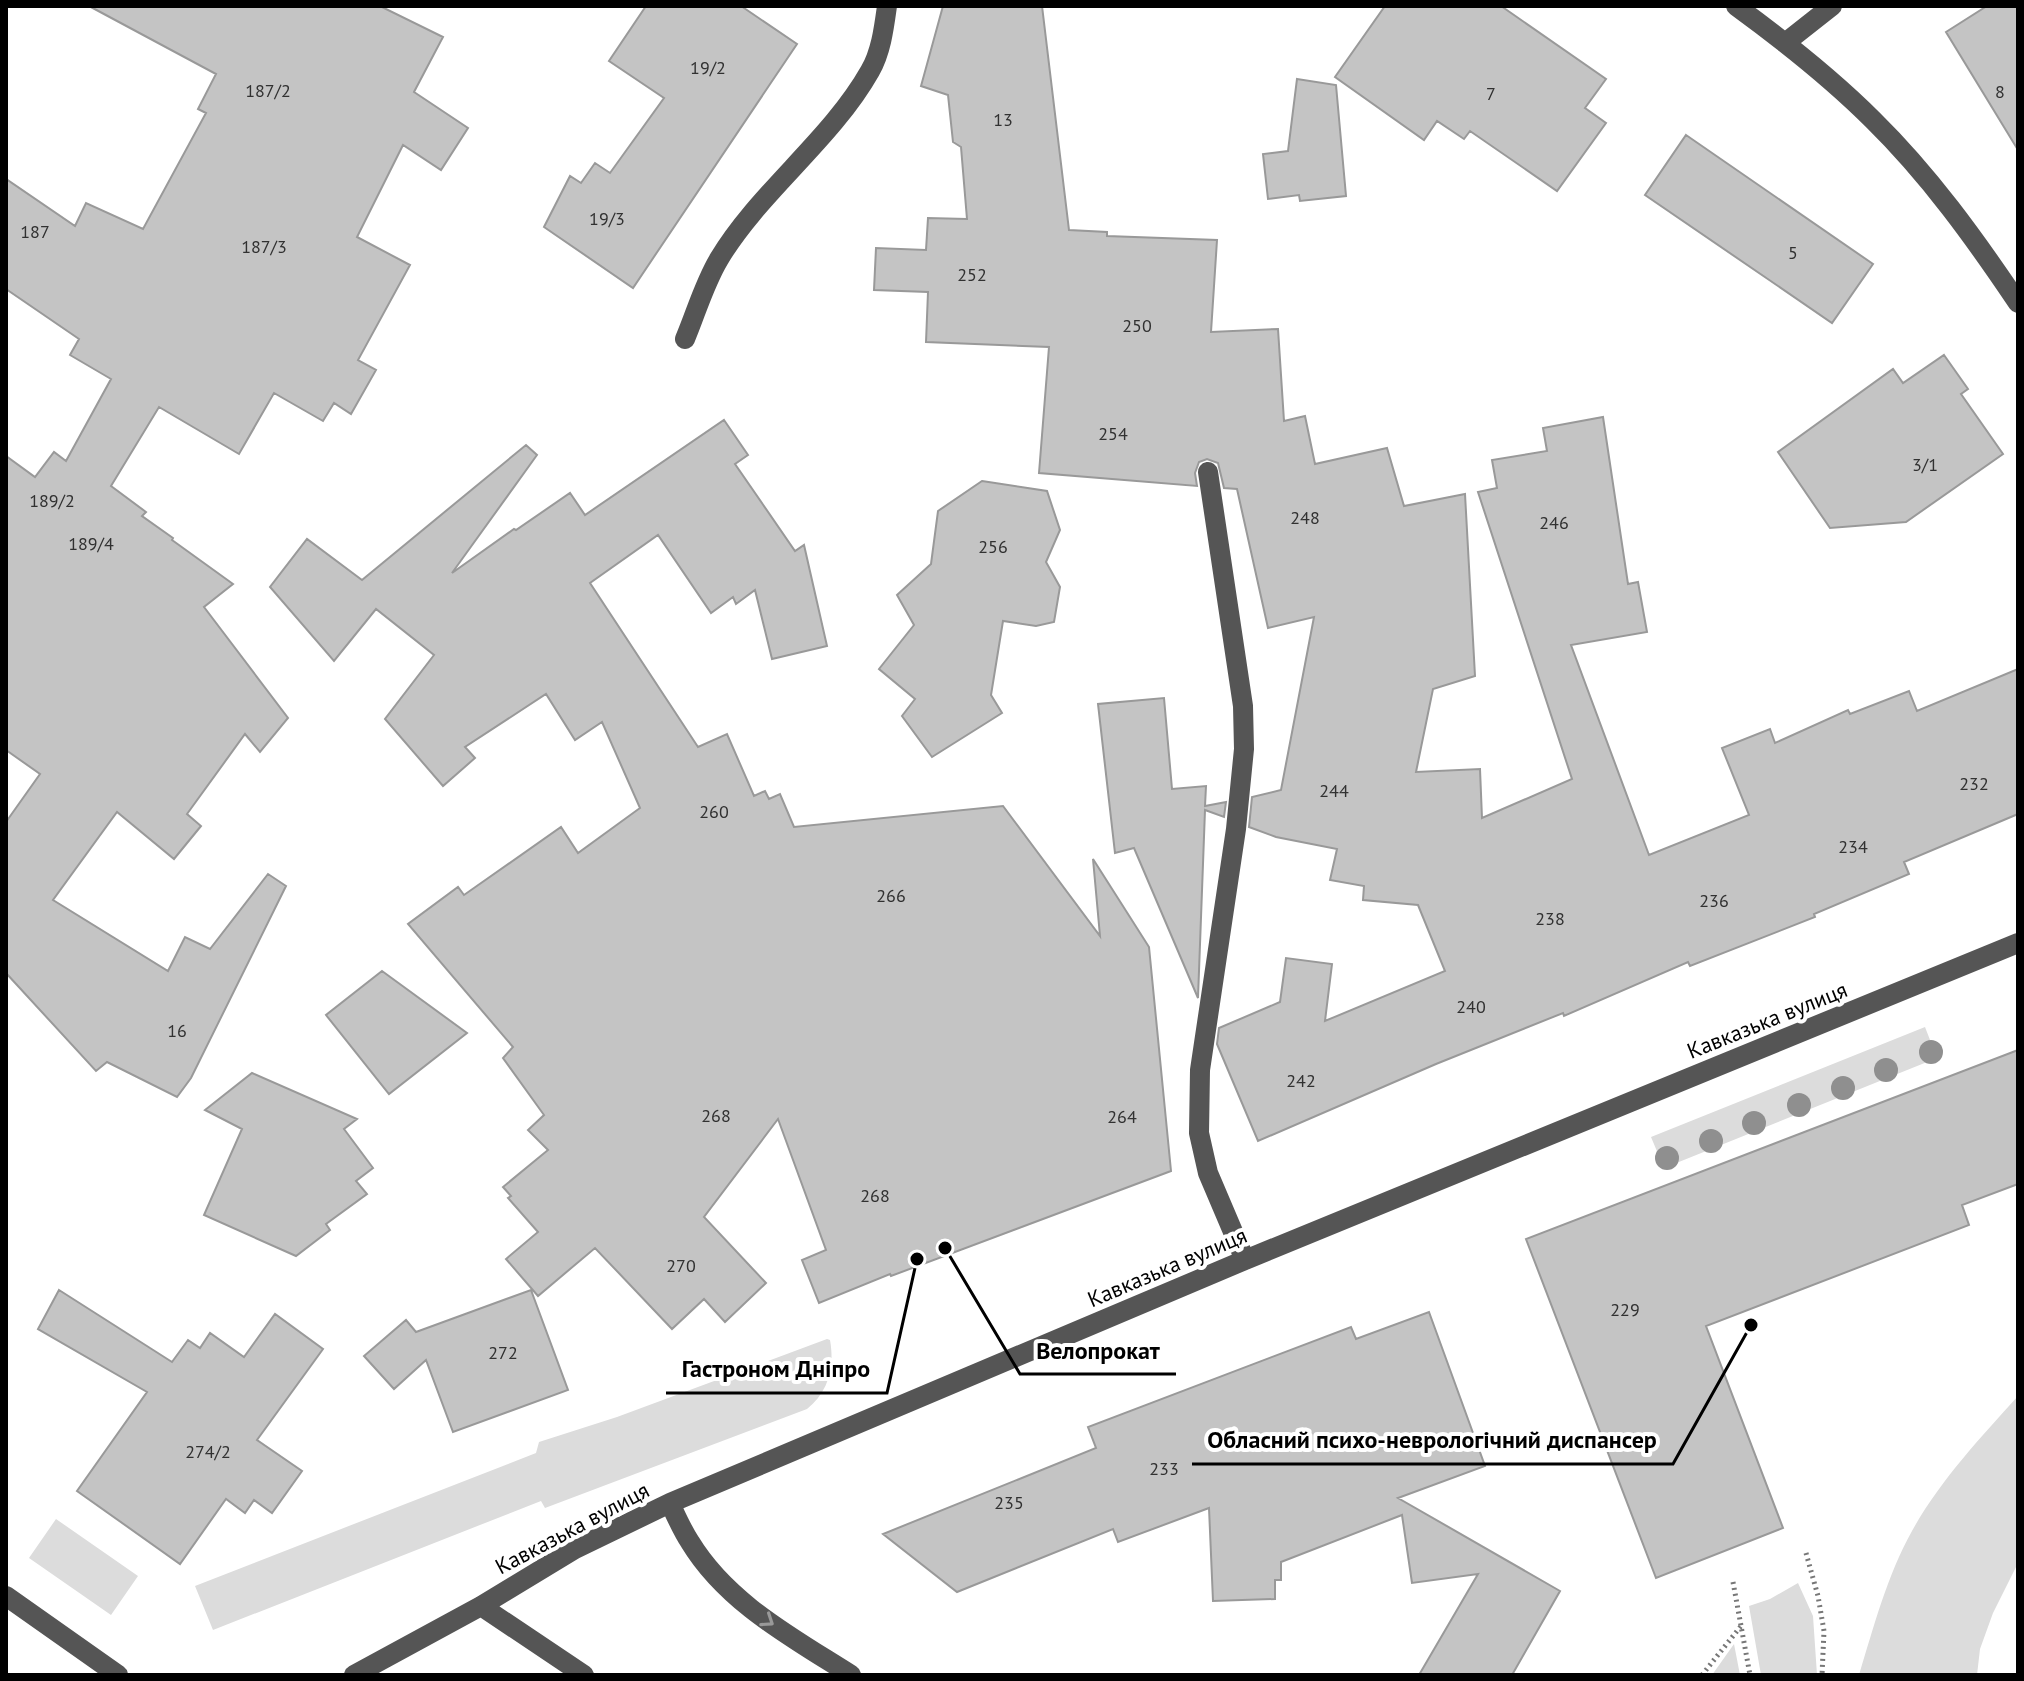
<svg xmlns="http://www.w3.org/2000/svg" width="2024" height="1681" font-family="'PT Sans',sans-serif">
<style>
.green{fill:#dcdcdc}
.building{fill:#c4c4c4;stroke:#999;stroke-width:2}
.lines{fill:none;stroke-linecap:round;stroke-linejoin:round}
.path{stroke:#777;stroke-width:5;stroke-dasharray:2 4;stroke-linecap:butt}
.minor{stroke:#555;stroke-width:20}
.tree{fill:#8f8f8f}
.oneway{stroke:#999}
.labels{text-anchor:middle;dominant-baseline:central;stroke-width:8;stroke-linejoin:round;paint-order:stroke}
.number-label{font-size:18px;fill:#313131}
.street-label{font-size:22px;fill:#000;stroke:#fff}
.leader{fill:none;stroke:#000;stroke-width:3}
.callout-dot{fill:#000;stroke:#fff;stroke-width:3}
.callout-label{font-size:24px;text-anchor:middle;font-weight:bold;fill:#000;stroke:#fff;stroke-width:8;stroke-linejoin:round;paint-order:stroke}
</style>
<rect width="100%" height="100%" fill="#fff"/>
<!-- green -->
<path class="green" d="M1925 1027 1937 1058 1664 1168 1651 1137Z
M827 1339 830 1340C835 1368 828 1392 807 1409L545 1508 541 1501 213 1630 195 1586 536 1453 539 1442 617 1417Z
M2018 1396V1563L1993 1613 1980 1649 1977 1675H1859C1874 1626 1887 1576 1912 1531 1939 1482 1981 1437 2018 1396Z
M56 1519 138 1576 111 1615 29 1558Z
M1798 1583 1813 1616 1817 1675H1761L1749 1606 1770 1599Z
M1734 1644 1740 1675H1712Z"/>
<!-- building -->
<path class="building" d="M89 6H380L443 37 414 92 468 128 441 170 403 145 357 237 410 265 358 360 376 370 351 414 334 403 323 421 274 393 239 454 159 407 111 486 146 512 142 516 173 538 172 540 233 584 204 607 288 718 260 752 245 734 187 814 201 826 174 859 117 812 53 900 168 971 185 937 210 949 268 874 286 886 191 1078 177 1097 107 1062 96 1071 6 973V822L40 774 6 750V456L35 477 54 452 66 461 111 379 70 355 79 339 6 289V179L75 226 86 203 143 229 206 113 198 109 216 74Z
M646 6H741L797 44 633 288 544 227 570 176 581 183 595 163 610 173 664 98 609 61Z
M943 6H1042L1069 230 1107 232V236L1217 240 1211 332 1278 329 1284 421 1305 416 1315 464 1387 448 1404 506 1465 494 1475 676 1433 689 1416 772 1480 769 1482 818 1572 779 1478 492 1497 488 1492 460 1547 451 1543 428 1603 417 1628 584 1638 582 1647 632 1571 645 1649 855 1749 815 1722 748 1770 729 1775 743 1848 710 1850 714 1909 691 1917 711 2018 669V814L1904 862 1909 874 1814 914 1815 917 1690 966 1688 962 1564 1016 1563 1013 1436 1064 1258 1141 1217 1044 1219 1028 1280 1002 1286 958 1332 964 1325 1021 1445 971 1418 905 1363 900 1364 886 1330 880 1337 849 1276 837 1249 827 1252 797 1281 790 1314 617 1268 628 1237 489 1224 488 1218 463 1207 459 1199 462 1195 473 1197 486 1039 473 1049 347 926 342 928 292 874 290 876 248 926 250 928 218 967 219 961 147 953 142 948 95 921 86Z
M1385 6H1501L1606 79 1585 108 1606 123 1557 191 1470 131 1464 139 1437 121 1424 140 1335 77Z
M1987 6H2018V150L1946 32Z
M1297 79 1336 85 1346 196 1300 201 1299 195 1268 199 1263 154 1288 151Z
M1686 135 1873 264 1832 323 1645 195Z
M1944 355 1968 389 1961 394 2003 454 1906 522 1830 528 1778 452 1893 369 1903 383Z
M724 420 748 455 735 464 795 551 804 545 827 646 772 659 755 590 736 604 733 597 711 613 658 535 590 583 698 747 727 734 754 796 765 791 769 799 780 794 794 827 1003 806 1100 936 1093 859 1149 947 1171 1171 891 1276 890 1274 819 1303 802 1260 826 1250 778 1119 704 1217 766 1283 725 1322 704 1299 672 1329 595 1248 538 1296 506 1259 538 1232 508 1198 511 1196 503 1187 548 1150 528 1130 544 1115 503 1058 513 1047 408 924 458 887 464 895 561 827 578 853 640 808 602 722 575 740 546 694 465 747 475 758 443 786 385 719 434 655 376 609 334 661 270 587 307 539 362 580 526 445 537 455 452 573 514 529 516 530 570 493 585 515Z
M982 481 1047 491 1060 530 1046 562 1060 587 1054 622 1036 626 1003 621 991 695 1002 713 932 757 902 716 915 699 879 669 914 625 897 595 931 564 938 511Z
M1164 698 1172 789 1206 786 1205 806 1226 802 1224 817 1205 810 1198 998 1134 848 1115 853 1098 704Z
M382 971 467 1033 389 1094 326 1015Z
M2018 1050V1184L1962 1205 1969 1225 1706 1326 1783 1528 1656 1578 1526 1239Z
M252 1073 357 1119 344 1129 373 1168 356 1181 367 1194 326 1224 330 1230 296 1256 204 1215 242 1129 205 1110Z
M59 1290 172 1362 188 1340 200 1348 210 1333 244 1357 275 1314 323 1349 257 1440 302 1471 272 1513 254 1500 245 1513 226 1499 180 1564 77 1491 147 1392 38 1329Z
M531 1290 568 1390 453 1432 426 1360 394 1389 364 1356 406 1320 416 1332Z
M1429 1312 1485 1466 1398 1498 1560 1591 1512 1675H1419L1478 1574 1412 1583 1402 1515 1281 1562V1580H1275V1599L1213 1601 1209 1508 1118 1542 1113 1529 957 1592 883 1534 1096 1448 1088 1427 1351 1327 1356 1339Z"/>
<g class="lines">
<!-- path -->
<path class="path" d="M1806 1553 1818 1596 1824 1631 1822 1675
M1733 1582 1750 1675
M1702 1675 1741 1626"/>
<!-- minor -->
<path class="minor" d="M1736 6C1784 41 1831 78 1873 120 1929 175 1975 239 2018 303
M1785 43 1832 6
M685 339C696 313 704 284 719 259 759 192 831 140 870 71 881 52 884 28 887 6
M1208 472 1243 706 1244 749 1236 829 1200 1070 1199 1133 1208 1173 1245 1260
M670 1503C676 1516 682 1530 690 1542 727 1603 793 1638 851 1675
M6 1596 118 1675
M481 1606 584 1675
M354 1675 481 1606 575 1549 670 1503 1245 1260 2018 943"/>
</g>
<!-- trees -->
<g class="tree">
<circle cx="1931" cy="1052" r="12"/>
<circle cx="1886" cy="1070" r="12"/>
<circle cx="1843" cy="1088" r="12"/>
<circle cx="1799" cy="1105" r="12"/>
<circle cx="1754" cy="1123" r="12"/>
<circle cx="1711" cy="1141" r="12"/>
<circle cx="1667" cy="1158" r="12"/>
</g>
<!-- one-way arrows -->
<defs><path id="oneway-chevron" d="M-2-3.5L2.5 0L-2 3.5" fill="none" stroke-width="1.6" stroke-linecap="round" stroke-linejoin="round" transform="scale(2)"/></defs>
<use class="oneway" href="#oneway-chevron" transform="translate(768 1621) rotate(34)"/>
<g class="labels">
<!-- number labels -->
<g class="number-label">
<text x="708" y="67">19/2</text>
<text x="268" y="90">187/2</text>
<text x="2000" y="91">8</text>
<text x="1491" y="93">7</text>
<text x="1003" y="119">13</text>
<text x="607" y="218">19/3</text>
<text x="35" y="231">187</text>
<text x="264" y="246">187/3</text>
<text x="1793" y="252">5</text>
<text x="972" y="274">252</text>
<text x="1137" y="325">250</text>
<text x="1113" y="433">254</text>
<text x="1925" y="464">3/1</text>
<text x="52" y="500">189/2</text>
<text x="1305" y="517">248</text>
<text x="1554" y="522">246</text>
<text x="91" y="543">189/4</text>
<text x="993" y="546">256</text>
<text x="1974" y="783">232</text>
<text x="1334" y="790">244</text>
<text x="714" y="811">260</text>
<text x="1853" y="846">234</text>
<text x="891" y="895">266</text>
<text x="1714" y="900">236</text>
<text x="1550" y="918">238</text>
<text x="1471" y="1006">240</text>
<text x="177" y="1030">16</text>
<text x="1301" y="1080">242</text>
<text x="716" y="1115">268</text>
<text x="1122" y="1116">264</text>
<text x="875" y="1195">268</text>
<text x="681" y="1265">270</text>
<text x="1625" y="1309">229</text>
<text x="503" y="1352">272</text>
<text x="208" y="1451">274/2</text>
<text x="1164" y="1468">233</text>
<text x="1009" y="1502">235</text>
</g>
<!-- street labels -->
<g class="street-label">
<text transform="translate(1767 1020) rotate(-22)">Кавказька вулиця</text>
<text transform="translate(1167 1267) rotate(-23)">Кавказька вулиця</text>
<text transform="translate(572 1528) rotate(-28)">Кавказька вулиця</text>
</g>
</g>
<!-- callouts -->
<path class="leader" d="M945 1248L1020 1374H1176M917 1259L887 1393H666M1751 1325L1673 1464H1192"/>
<g class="callout-dot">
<circle cx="945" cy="1248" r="8"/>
<circle cx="917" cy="1259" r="8"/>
<circle cx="1751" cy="1325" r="8"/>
</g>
<g class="callout-label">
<text x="1098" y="1359">Велопрокат</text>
<text x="776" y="1377">Гастроном Дніпро</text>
<text x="1432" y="1448">Обласний психо-неврологічний диспансер</text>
</g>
<!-- border -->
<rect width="2024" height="1681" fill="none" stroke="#000000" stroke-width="16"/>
</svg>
